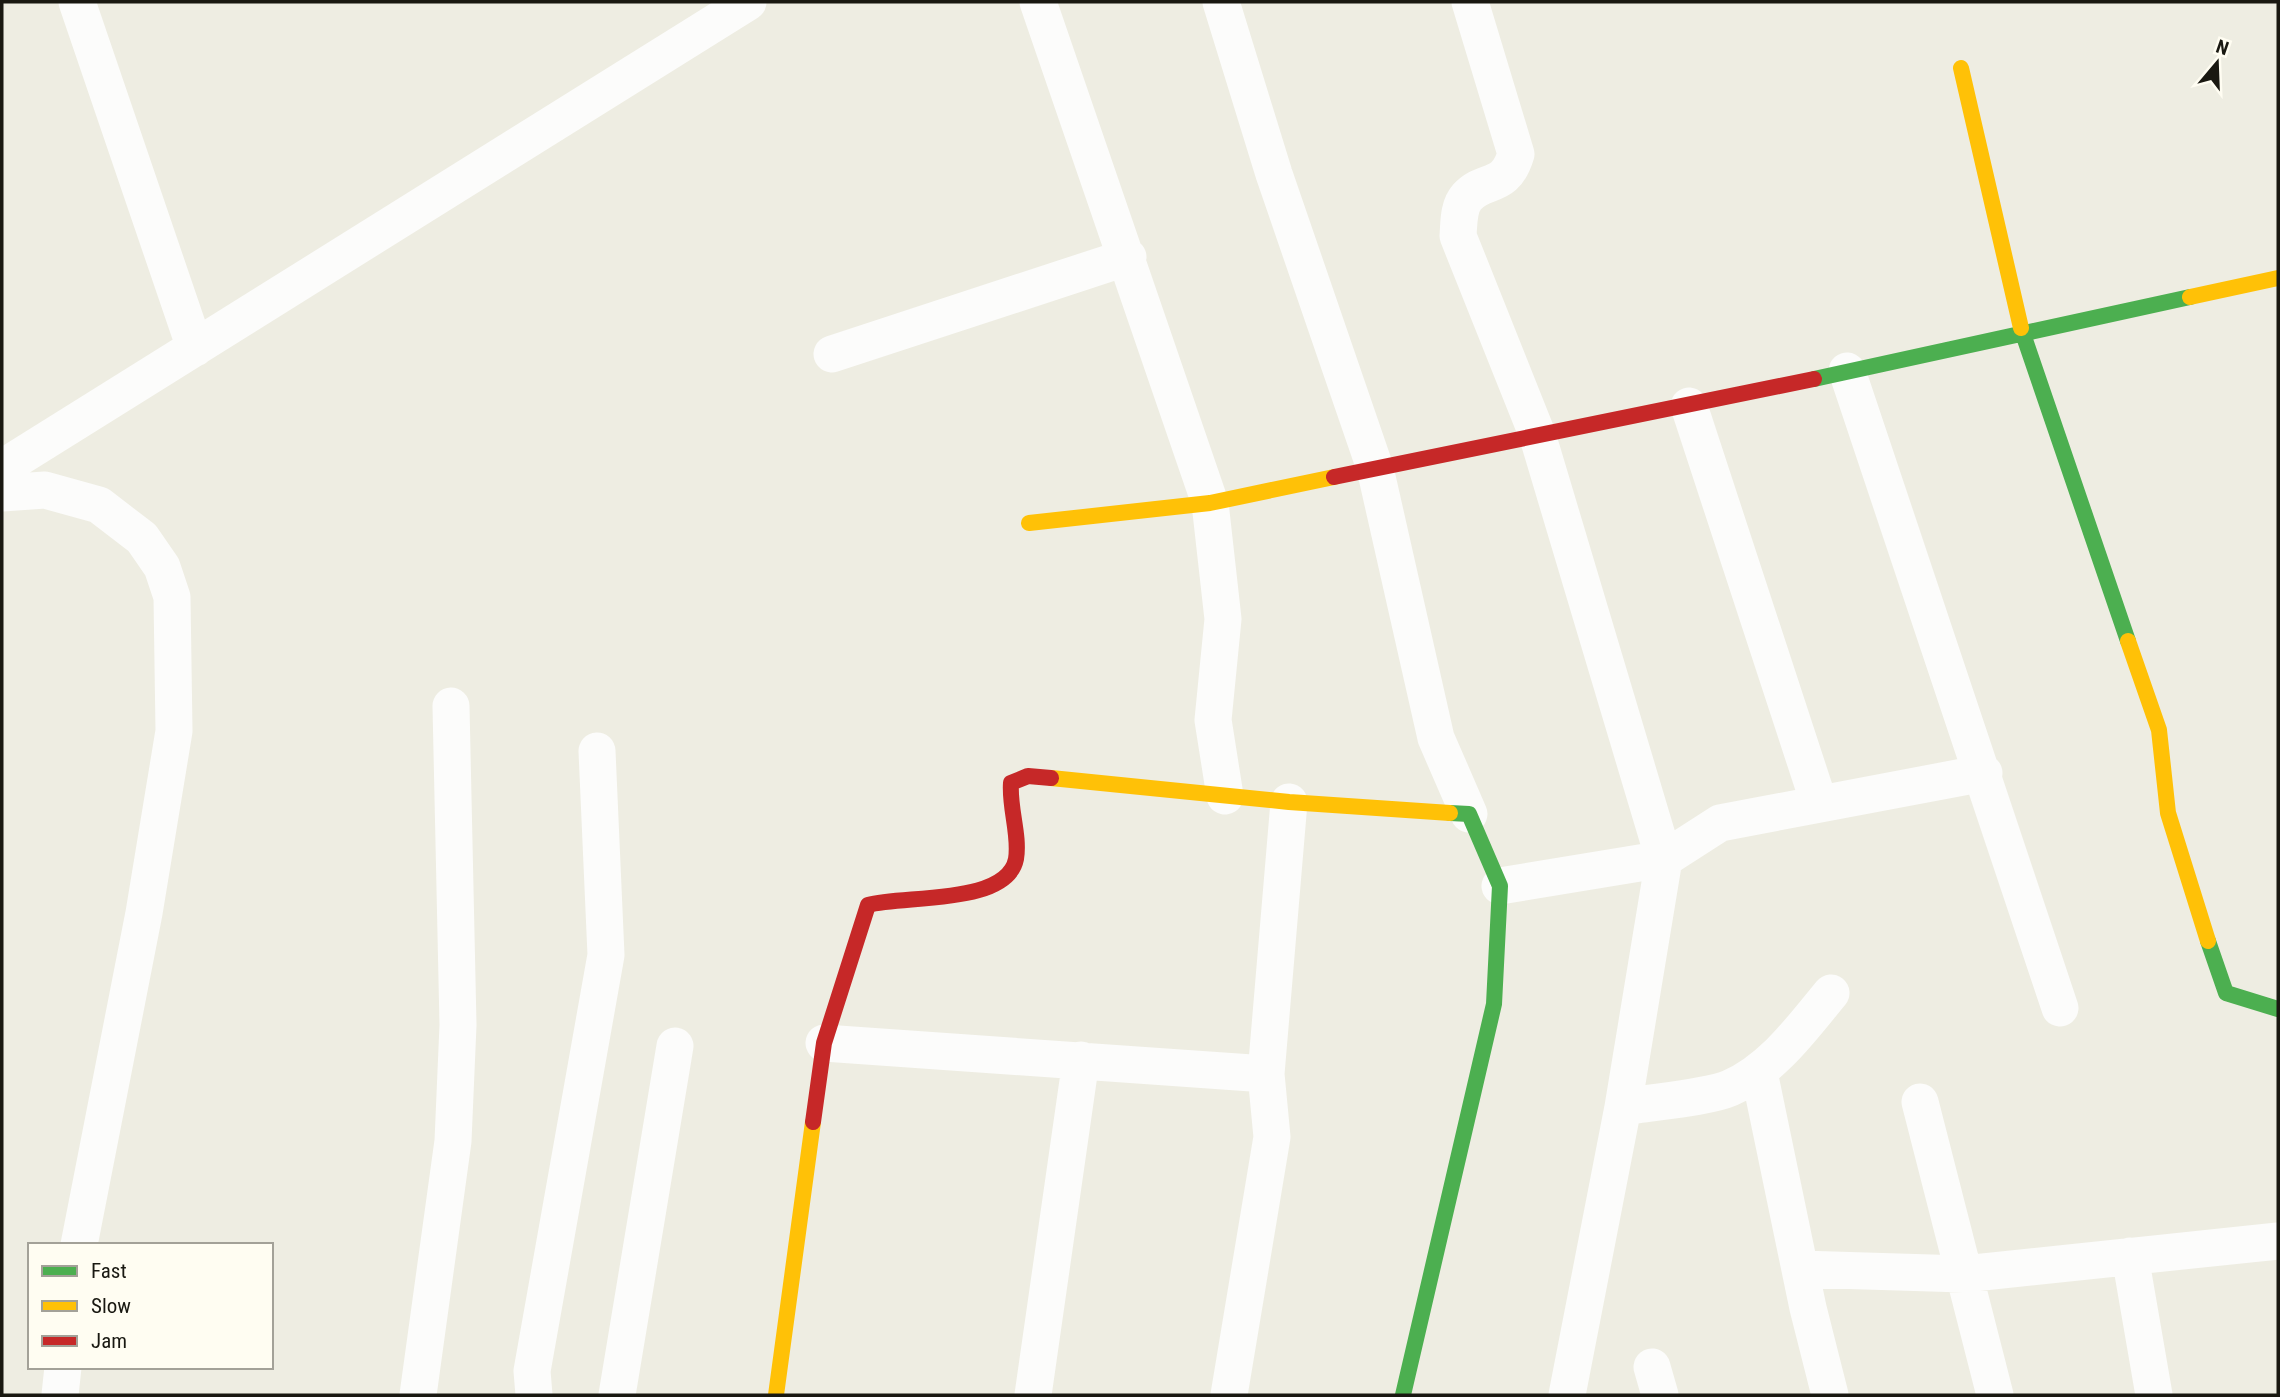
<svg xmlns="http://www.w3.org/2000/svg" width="2280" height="1397" font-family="'Roboto Condensed',sans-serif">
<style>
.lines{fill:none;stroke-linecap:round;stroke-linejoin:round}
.street{stroke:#fcfcfb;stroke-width:37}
.fast{stroke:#4caf50;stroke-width:16}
.slow{stroke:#ffc107;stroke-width:16}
.jam{stroke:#c62828;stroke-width:16}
</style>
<rect width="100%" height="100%" fill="#eeede2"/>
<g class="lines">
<!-- street -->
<path class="street" d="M77 2 195 348
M1038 2 1210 503 1223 619 1213 720 1225 796
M1221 2 1274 174 1375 468 1436 738 1469 814
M1470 2 1516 154C1505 191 1485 177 1467 197 1458 207 1459 224 1458 236L1537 434 1664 859 1623 1107 1567 1395
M832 354 1128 257
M1847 371 2060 1008
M1689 406 1819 803
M2 468 748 2
M2 493 45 490 99 505 142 538 162 567 172 597 174 731 144 913 79 1245
M1500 886 1664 859 1720 823 1984 773
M824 1043 1266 1074
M1759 1072 1808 1308 1830 1395
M1920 1102 1995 1395
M1623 1107C1650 1102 1707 1098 1730 1088 1773 1069 1802 1028 1831 993
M2130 1256 2154 1395
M1800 1269 1964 1274 2278 1241
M1652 1367 1660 1395
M60 1395 63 1367
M418 1395 453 1141 458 1025 451 706
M534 1395 532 1371 606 955 597 751
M617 1395 675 1046
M1033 1395 1081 1060
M1229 1395 1272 1137 1266 1074 1289 802"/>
<!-- fast -->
<path class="fast" d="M2021 328 2128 641
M1814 379 2190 297
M2208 941 2226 993 2278 1009
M1403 1395 1494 1004 1500 886 1469 814 1450 813"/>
<!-- slow -->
<path class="slow" d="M1961 68 2021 328
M2190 297 2278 278
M1029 523 1210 503 1334 477
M2128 641 2159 730 2168 813 2208 941
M1051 778 1289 802 1450 813
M776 1395 813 1122"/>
<!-- jam -->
<path class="jam" d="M1334 477 1814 379
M813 1122 824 1043 868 905C905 895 1007 905 1016 859 1020 835 1009 808 1011 783L1028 776 1051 778"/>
</g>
<!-- border -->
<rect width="2280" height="1397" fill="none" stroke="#191811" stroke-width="7"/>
<!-- legend -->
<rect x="28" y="1243" width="245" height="126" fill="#fffdf2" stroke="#a3a198" stroke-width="2"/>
<rect x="42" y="1266" width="35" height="10" fill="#4caf50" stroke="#a3a198" stroke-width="2"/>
<text x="91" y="1278" font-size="21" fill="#191811">Fast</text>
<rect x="42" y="1301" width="35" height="10" fill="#ffc107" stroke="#a3a198" stroke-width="2"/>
<text x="91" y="1313" font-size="21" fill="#191811">Slow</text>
<rect x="42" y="1336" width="35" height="10" fill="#c62828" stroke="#a3a198" stroke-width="2"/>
<text x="91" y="1348" font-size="21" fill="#191811">Jam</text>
<!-- north arrow -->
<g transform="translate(2217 63) rotate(19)" stroke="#fffdf2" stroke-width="5" paint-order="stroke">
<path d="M0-5L12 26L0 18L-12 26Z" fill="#191811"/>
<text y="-10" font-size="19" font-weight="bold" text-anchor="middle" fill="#191811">N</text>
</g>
</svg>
